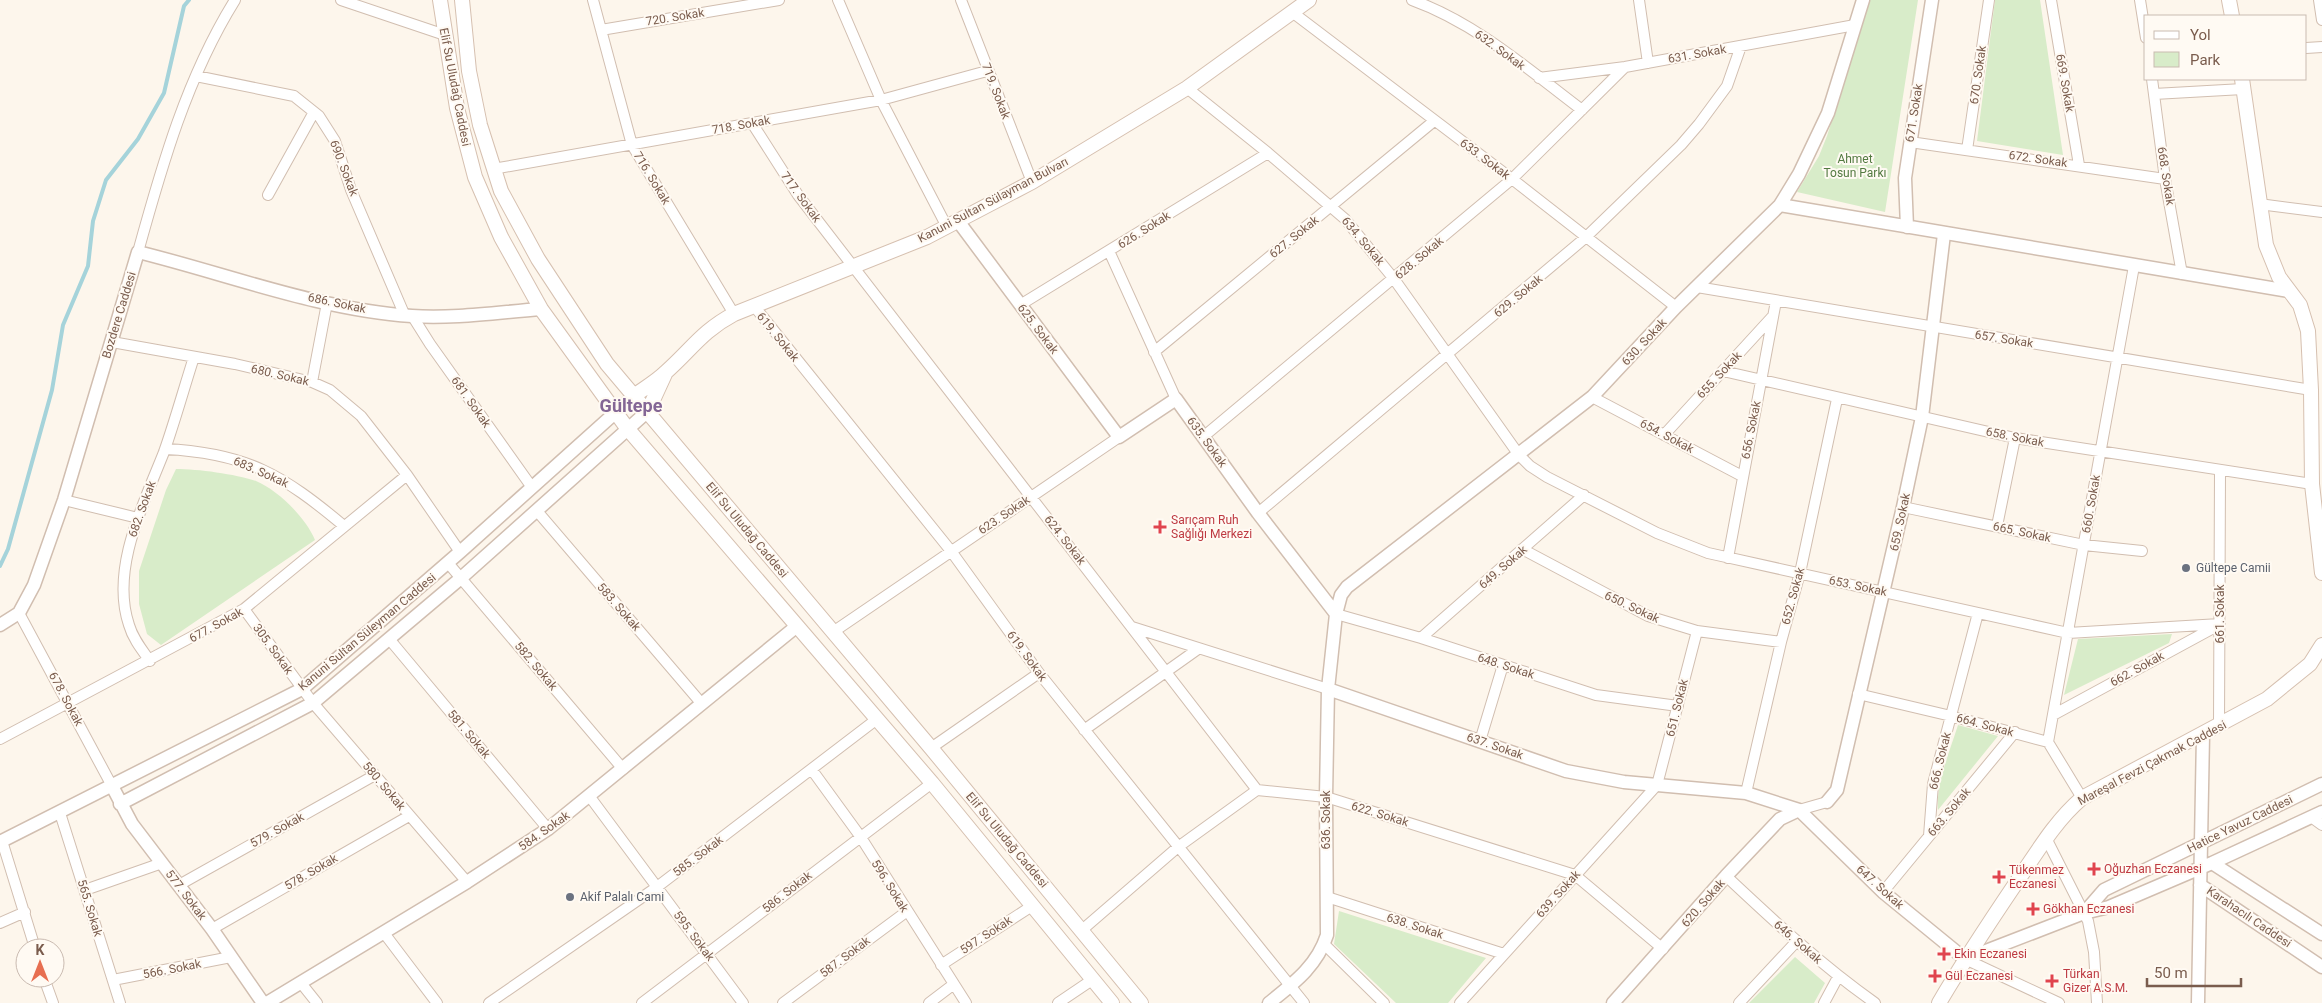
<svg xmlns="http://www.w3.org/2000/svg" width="2322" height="1003" font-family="Roboto,sans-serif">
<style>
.green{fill:#d8ecc9}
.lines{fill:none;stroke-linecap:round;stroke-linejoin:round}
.stream{stroke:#a5d3da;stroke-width:4}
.minor-casing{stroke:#d1beb0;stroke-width:12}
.tertiary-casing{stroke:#d1beb0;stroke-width:15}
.secondary-casing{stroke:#d6c0b0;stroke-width:16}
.minor{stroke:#fff;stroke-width:10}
.tertiary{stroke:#fff;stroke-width:12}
.secondary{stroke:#fff;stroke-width:14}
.health-dot{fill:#e0444e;stroke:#fffaf3;stroke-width:2}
.worship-dot{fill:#6b7280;stroke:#fffaf3;stroke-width:2}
.labels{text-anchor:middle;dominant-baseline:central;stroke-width:4;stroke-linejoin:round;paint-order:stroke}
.street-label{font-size:12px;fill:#7a5c4d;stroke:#fffaf3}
.park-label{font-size:12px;fill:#537a41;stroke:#fffaf3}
.health-label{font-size:12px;fill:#be3a42;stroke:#fffaf3;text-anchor:start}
.worship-label{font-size:12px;fill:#5b616d;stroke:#fffaf3;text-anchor:start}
.district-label{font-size:18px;font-weight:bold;fill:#846695;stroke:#fffaf3}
</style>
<rect width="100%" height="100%" fill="#fdf6ec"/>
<!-- green -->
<path class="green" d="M1870 0H1918L1885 212 1797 192 1819 156 1827 136Z
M1995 0H2040L2063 155 1977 141Z
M176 469C198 469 235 474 256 481 278 490 306 518 315 540L161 645 147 634 139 604V571L166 490Z
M2172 634 2169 643 2064 695 2078 639Z
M1958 725 1998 736 1938 810C1936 782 1950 751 1958 725Z
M1339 911 1486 958 1448 1003H1396L1334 944Z
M1795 957 1825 983 1814 1003H1749Z"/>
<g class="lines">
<!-- stream -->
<path class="stream" d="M0 566 8 549 52 390 63 325 88 266 93 221 106 180 138 139 164 93 184 6 189 0"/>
<defs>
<path id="minor" d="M341 0 445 35
M593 0 632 145 734 314
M838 0 881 100 947 227
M961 0 1032 182
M1412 0C1476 23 1529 70 1582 110
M1639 0 1648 63
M2051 0 2079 165
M2140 0 2146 38
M2319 0 2322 20
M1292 12 1512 179 1676 307
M601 30 779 0
M2306 48 2322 47
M196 76 294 96 319 116 335 141 351 190 405 316
M1539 78 1625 67 1855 25
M2152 79 2165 179 2182 274
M1187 88 1268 153 1345 219 1394 279 1519 455 1530 466 1547 477 1657 533 1708 553 2068 633 2220 624
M2154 94 2243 89
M752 123 798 195 1257 790
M1910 142 2165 179
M1967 150 1989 0
M493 169 881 100 987 71
M268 195 314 112
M2259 204 2322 212
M1109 251 1176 399
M138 252C162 165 187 77 235 0
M1697 287 2311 390
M1020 305 1268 153
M754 306 951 551 1039 673 1304 1003
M413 317 430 344 531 486
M112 342 235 364 312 382 330 390 361 416 407 475 460 552
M1154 352 1434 121
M1723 371 2015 438 2312 484
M312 382 327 303
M1592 397 1742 476
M1664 435 1773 316
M1203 437 1512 179 1625 67
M165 449C247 453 283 475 344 526
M64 500 138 518
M1903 507 2084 545 2142 551
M537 511 702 704
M1258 513 1585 238 1681 145 1699 124 1727 86 1741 46
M1997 526 2015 438
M1522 549 1648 616 1697 631 1781 642
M1728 558 1776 301
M448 563 623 769
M244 609 313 703 467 882
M19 613 112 786
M1336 614 1421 638 1596 695 1678 706
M1132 627 1328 689
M833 632 1119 437
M1421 638 1584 495
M390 640 548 829
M150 661C142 650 133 639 129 625 110 569 144 503 164 452 175 421 184 388 194 357
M1858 694 1951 716 2048 742 2082 798
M2053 715 2217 626
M2219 726 2220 471
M1084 730 1198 649
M0 739 244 609 407 475
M1480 741 1503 665
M2048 742 2134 266
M931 748 1039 673
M812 770 860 836 966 1003
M1746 793 1781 642 1800 573 1837 399
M590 797 743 1003
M1799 810 1827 802
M60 813 120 1003
M2311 817 2322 825
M1929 836 1933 784 1978 613
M2046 838 2088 921 2094 952 2097 1003
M2 841 35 948
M1726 876C1774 921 1821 965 1875 1003
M179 885 375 775
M85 890 162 863
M1883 892 2015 732
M1327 897 1504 954
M0 923 25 912
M212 929 409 816
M1082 930 1178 847 1257 790 1326 797 1575 875 1663 949
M384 933 437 1003
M1324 944 1384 1003
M1965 959 2059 1003
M941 965 1032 906
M44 978 53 1003
M113 980 231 957
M301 983 317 1003
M489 1003 657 887 877 719
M642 1003 932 783
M783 1003 906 912
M929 1003 954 984
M1058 1003 1092 980
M1460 1003 1657 785 1697 631
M1739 1003 1796 942
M1824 1003 1838 977"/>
<path id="tertiary" d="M1780 205 2289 291
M958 221 1119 437 1176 399 1258 513 1336 614
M1907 227 1905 178 1932 0
M0 625 19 613 34 585 64 500 138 252C227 274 320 310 412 316 453 319 500 312 541 309
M1328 689 1566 771 1624 782 1746 793 1799 810 1883 892 1965 959 2084 913 2109 907 2212 863 2322 812
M112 786 132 824 212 929 263 1003
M1827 802 1837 790 1903 507 1922 417 1944 234
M120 804 313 703 461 578 648 411
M0 842 302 689 460 552 635 395
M2212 863 2322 934
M2200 885 2322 967
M2084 913 2104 890 2322 784
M267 1003 467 882 548 829 797 626
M1269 1003C1294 983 1317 966 1327 935L1326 797 1328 689 1336 614 1341 595 1347 587 1592 397 1676 307 1780 205 1799 174 1828 113 1863 0
M1613 1003 1726 876 1780 819 1799 810
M2198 1003 2203 735"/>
<path id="secondary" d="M440 0 457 108 475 177 501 237 541 309 627 428 932 783 1112 1003
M462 0 469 71 480 125 501 191 538 259 607 364 931 748 1141 1003
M2229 0 2232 16
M2242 79 2266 245 2279 277 2300 305 2308 331 2311 390 2312 484 2322 573
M635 395C645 388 657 381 666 372 691 350 702 331 734 314L927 237 1032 182 1187 88 1309 0
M648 411 665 374
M1939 1003C1963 962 1989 923 2016 883 2036 854 2054 822 2082 798L2267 699 2310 664 2322 645"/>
</defs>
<!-- minor casing -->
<use href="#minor" class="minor-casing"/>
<!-- tertiary casing -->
<use href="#tertiary" class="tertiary-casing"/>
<!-- secondary casing -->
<use href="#secondary" class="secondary-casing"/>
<!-- minor -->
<use href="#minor" class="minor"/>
<!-- tertiary -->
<use href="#tertiary" class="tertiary"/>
<!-- secondary -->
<use href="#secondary" class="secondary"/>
</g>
<!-- markers -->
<g class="health-dot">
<path d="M1157.5 519.5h5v5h5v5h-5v5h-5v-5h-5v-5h5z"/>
<path d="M2091.5 861.5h5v5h5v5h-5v5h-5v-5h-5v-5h5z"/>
<path d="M1996.5 869.5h5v5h5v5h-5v5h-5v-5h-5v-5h5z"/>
<path d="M2030.5 901.5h5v5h5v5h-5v5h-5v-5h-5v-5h5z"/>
<path d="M1941.5 946.5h5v5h5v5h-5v5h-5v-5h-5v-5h5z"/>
<path d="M1932.5 968.5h5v5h5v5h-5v5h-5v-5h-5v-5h5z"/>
<path d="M2049.5 973.5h5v5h5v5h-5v5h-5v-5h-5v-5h5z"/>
</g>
<g class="worship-dot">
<circle cx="2186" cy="568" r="5"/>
<circle cx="570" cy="897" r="5"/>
</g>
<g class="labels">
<!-- street labels -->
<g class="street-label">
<text transform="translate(675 17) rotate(-9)">720. Sokak</text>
<text transform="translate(1500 50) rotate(36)">632. Sokak</text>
<text transform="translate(1697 54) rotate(-10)">631. Sokak</text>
<text transform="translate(1978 75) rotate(-82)">670. Sokak</text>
<text transform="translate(2065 83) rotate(80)">669. Sokak</text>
<text transform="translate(455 87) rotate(79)">Elif Su Uludağ Caddesi</text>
<text transform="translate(996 91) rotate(69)">719. Sokak</text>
<text transform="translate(1914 113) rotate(-81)">671. Sokak</text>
<text transform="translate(741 125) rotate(-10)">718. Sokak</text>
<text transform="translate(1485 159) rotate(37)">633. Sokak</text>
<text transform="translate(2038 159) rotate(8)">672. Sokak</text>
<text transform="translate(344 168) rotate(69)">690. Sokak</text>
<text transform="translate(2166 176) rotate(81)">668. Sokak</text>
<text transform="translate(652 178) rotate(59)">716. Sokak</text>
<text transform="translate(801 197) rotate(54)">717. Sokak</text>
<text transform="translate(993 200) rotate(-28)">Kanuni Sultan Sülayman Bulvarı</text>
<text transform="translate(1144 230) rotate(-32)">626. Sokak</text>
<text transform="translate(1294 237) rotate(-39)">627. Sokak</text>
<text transform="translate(1363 241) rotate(50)">634. Sokak</text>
<text transform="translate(1419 258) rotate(-40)">628. Sokak</text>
<text transform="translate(1518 296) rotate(-40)">629. Sokak</text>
<text transform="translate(337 303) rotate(12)">686. Sokak</text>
<text transform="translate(119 315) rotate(-73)">Bozdere Caddesi</text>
<text transform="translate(1038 329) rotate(53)">625. Sokak</text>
<text transform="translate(778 337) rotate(51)">619. Sokak</text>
<text transform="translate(2004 339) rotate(9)">657. Sokak</text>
<text transform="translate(1644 342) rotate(-47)">630. Sokak</text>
<text transform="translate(280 375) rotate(13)">680. Sokak</text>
<text transform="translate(1719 375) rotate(-47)">655. Sokak</text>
<text transform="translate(471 402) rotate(55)">681. Sokak</text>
<text transform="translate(1751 430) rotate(-79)">656. Sokak</text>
<text transform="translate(1667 436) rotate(28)">654. Sokak</text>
<text transform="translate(2015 437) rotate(11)">658. Sokak</text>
<text transform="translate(1207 442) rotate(54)">635. Sokak</text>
<text transform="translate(261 472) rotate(24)">683. Sokak</text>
<text transform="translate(2091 504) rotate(-80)">660. Sokak</text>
<text transform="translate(142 509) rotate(-70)">682. Sokak</text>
<text transform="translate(1004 515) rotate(-34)">623. Sokak</text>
<text transform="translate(1900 522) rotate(-78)">659. Sokak</text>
<text transform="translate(747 530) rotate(50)">Elif Su Uludağ Caddesi</text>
<text transform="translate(2022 532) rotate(12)">665. Sokak</text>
<text transform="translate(1065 540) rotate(52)">624. Sokak</text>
<text transform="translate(1503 567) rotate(-41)">649. Sokak</text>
<text transform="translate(1858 586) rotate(12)">653. Sokak</text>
<text transform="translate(1793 596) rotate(-75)">652. Sokak</text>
<text transform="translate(619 607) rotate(49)">583. Sokak</text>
<text transform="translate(1632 607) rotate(25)">650. Sokak</text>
<text transform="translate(2220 614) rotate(-90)">661. Sokak</text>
<text transform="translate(216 625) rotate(-29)">677. Sokak</text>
<text transform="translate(367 632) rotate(-40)">Kanuni Sultan Süleyman Caddesi</text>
<text transform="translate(273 649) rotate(54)">305. Sokak</text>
<text transform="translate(1027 656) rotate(54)">619. Sokak</text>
<text transform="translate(536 666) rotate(50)">582. Sokak</text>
<text transform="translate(1506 666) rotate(18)">648. Sokak</text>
<text transform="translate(2137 669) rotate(-29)">662. Sokak</text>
<text transform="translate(66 699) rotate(62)">678. Sokak</text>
<text transform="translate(1677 708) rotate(-76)">651. Sokak</text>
<text transform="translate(1985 725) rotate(15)">664. Sokak</text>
<text transform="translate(469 734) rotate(50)">581. Sokak</text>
<text transform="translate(1495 746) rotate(19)">637. Sokak</text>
<text transform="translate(1940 761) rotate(-76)">666. Sokak</text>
<text transform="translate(2152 763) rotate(-28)">Mareşal Fevzi Çakmak Caddesi</text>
<text transform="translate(384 786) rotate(50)">580. Sokak</text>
<text transform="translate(1949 812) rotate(-50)">663. Sokak</text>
<text transform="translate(1380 814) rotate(17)">622. Sokak</text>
<text transform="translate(1326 820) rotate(-90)">636. Sokak</text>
<text transform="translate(2240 824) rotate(-26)">Hatice Yavuz Caddesi</text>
<text transform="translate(277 830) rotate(-29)">579. Sokak</text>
<text transform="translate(544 831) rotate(-35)">584. Sokak</text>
<text transform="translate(1007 840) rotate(50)">Elif Su Uludağ Caddesi</text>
<text transform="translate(698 856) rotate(-37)">585. Sokak</text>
<text transform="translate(311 872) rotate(-30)">578. Sokak</text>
<text transform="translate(890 886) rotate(58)">596. Sokak</text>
<text transform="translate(1880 887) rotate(42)">647. Sokak</text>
<text transform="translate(787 892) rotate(-38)">586. Sokak</text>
<text transform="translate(1558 894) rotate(-48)">639. Sokak</text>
<text transform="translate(186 895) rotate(53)">577. Sokak</text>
<text transform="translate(1703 903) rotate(-49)">620. Sokak</text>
<text transform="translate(90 908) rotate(73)">565. Sokak</text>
<text transform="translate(2249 917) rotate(34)">Karahacılı Caddesi</text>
<text transform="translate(1415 926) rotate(18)">638. Sokak</text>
<text transform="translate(986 935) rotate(-33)">597. Sokak</text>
<text transform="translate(694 936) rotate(53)">595. Sokak</text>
<text transform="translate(1798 942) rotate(41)">646. Sokak</text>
<text transform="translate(845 957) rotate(-37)">587. Sokak</text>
<text transform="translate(172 969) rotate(-11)">566. Sokak</text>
</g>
<!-- park labels -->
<g class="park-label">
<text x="1855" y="159">Ahmet<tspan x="1855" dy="14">Tosun Parkı</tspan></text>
</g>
<!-- health labels -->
<g class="health-label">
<text x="1171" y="520">Sarıçam Ruh<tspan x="1171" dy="14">Sağlığı Merkezi</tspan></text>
<text x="2104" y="869">Oğuzhan Eczanesi</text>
<text x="2009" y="870">Tükenmez<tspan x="2009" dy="14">Eczanesi</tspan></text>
<text x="2043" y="909">Gökhan Eczanesi</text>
<text x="1954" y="954">Ekin Eczanesi</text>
<text x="2063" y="974">Türkan<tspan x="2063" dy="14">Gizer A.S.M.</tspan></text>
<text x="1945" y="976">Gül Eczanesi</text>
</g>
<!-- worship labels -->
<g class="worship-label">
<text x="2196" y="568">Gültepe Camii</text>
<text x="580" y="897">Akif Palalı Cami</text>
</g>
<!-- district labels -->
<g class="district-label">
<text x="631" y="405">Gültepe</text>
</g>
</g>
<!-- legend -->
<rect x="2144" y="15" width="162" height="65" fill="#fffaf3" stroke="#cabbb1"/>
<rect x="2154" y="31" width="25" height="8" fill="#ffffff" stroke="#cabbb1"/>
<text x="2190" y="40" font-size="15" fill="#7a5c4d">Yol</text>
<rect x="2154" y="52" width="25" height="15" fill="#d8ecc9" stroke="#cabbb1"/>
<text x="2190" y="65" font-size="15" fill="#7a5c4d">Park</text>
<!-- north arrow -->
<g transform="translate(40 963)"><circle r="24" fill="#fffaf3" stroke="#cabbb1"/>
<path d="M0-4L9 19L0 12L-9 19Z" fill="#e76f51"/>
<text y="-8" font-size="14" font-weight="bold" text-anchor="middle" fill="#7a5c4d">K</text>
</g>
<!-- scale -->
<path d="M2147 978v8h94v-8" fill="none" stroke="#7a5c4d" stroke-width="2.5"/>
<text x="2154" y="978" font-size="15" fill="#7a5c4d" stroke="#fffaf3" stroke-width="4" paint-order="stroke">50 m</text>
</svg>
